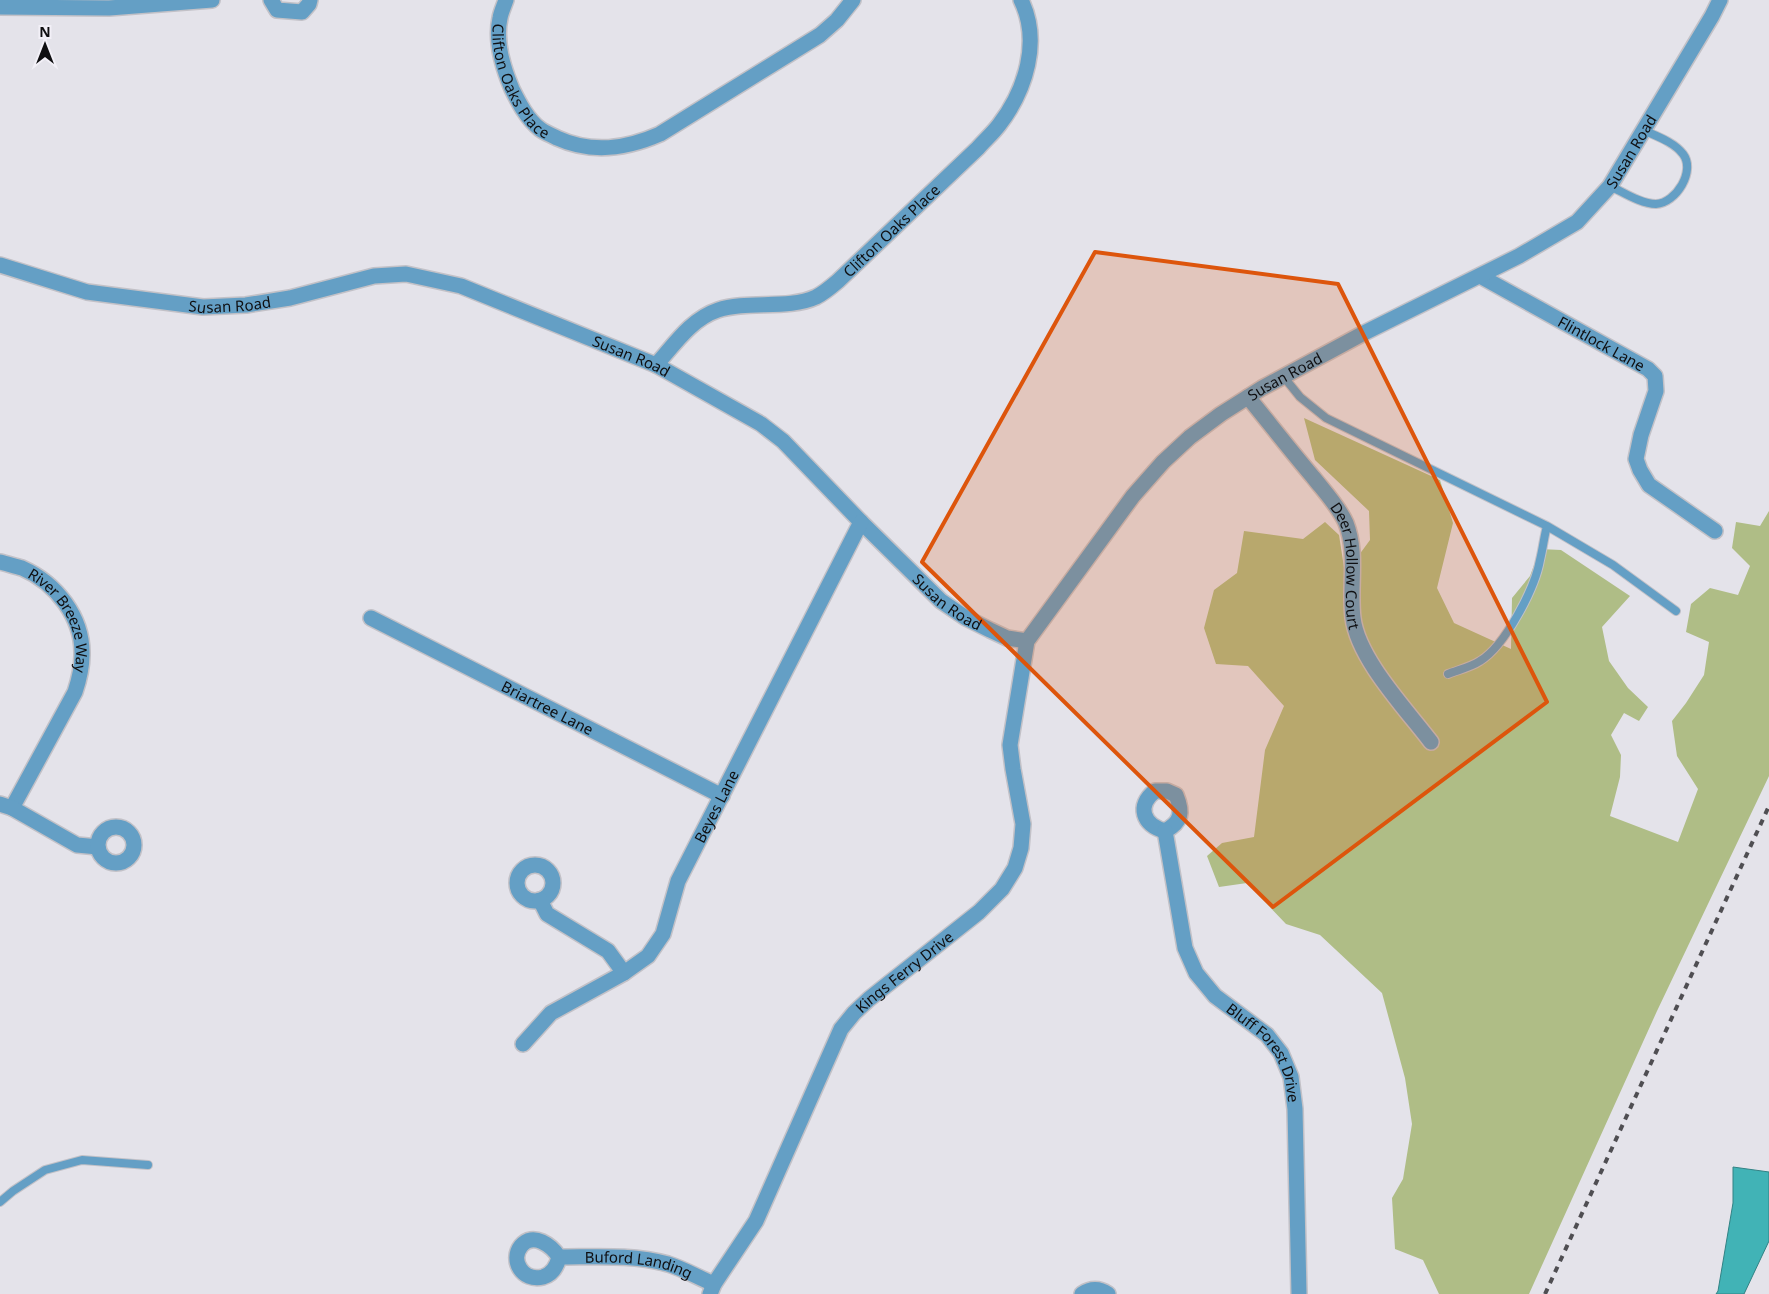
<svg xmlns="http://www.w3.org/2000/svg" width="1769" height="1294" font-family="'Noto Sans',sans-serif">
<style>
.green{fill:#afbd86}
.water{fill:#41b3b6;stroke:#328284}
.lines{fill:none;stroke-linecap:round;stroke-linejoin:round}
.lane-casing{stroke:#c2c1c7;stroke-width:10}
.street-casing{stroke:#c2c1c7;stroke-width:18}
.lane{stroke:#649fc5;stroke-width:8}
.street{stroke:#649fc5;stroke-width:15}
.rail{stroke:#4f4e52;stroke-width:4;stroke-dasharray:6 6;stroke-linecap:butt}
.marked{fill:#dd550c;fill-opacity:0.2;stroke:#dd550c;stroke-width:4;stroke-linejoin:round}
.labels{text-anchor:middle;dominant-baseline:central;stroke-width:4.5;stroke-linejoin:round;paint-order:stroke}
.street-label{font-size:15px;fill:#0f0f11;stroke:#f2f0f7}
</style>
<rect width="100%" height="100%" fill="#e4e3ea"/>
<!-- green -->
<path class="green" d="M1304 418 1440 480 1453 523 1437 588 1454 623 1511 649 1512 598 1530 576 1540 549 1561 550 1630 596 1602 627 1609 661 1628 688 1648 707 1639 721 1624 713 1611 735 1621 755 1620 777 1610 816 1678 842 1698 789 1677 756 1672 721 1686 703 1704 675 1709 642 1686 632 1691 604 1710 588 1738 595 1750 566 1732 548 1736 522 1760 526 1769 511V776L1657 1011 1529 1294H1439L1423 1260 1395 1249 1392 1198 1403 1179 1412 1124 1405 1078 1382 993 1320 935 1286 924 1247 883 1219 887 1207 856 1222 843 1254 837 1265 750 1284 706 1248 666 1216 664 1204 628 1214 590 1237 573 1244 531 1303 539 1325 522 1339 535 1345 574 1370 540 1369 511 1315 460Z"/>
<!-- water -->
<path class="water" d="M1733 1167 1769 1172V1241L1744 1294H1716L1718 1291 1733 1203Z"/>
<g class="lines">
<defs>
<path id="lane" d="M1610 186C1623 192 1641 204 1656 204 1676 203 1696 171 1683 154 1674 142 1656 136 1643 130
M1283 376 1300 397 1326 418 1547 526C1544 537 1543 548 1540 560 1535 588 1505 646 1480 661 1471 667 1458 670 1448 674
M1547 526 1613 565 1676 611
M0 1202 13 1191 45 1170 82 1160 148 1165"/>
<g id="street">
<path d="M271 0 277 10 302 12 309 4 310 0"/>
<path id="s1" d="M506 0C504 6 501 12 500 18 495 41 503 68 512 89 519 103 527 119 540 129 545 133 552 135 557 138 592 154 626 149 660 134L820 35 837 20 853 0"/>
<path d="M0 7 109 8 212 0"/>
<path id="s2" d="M0 265 87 292 203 307 246 305 290 298 374 276 406 274 461 286 656 365 761 424 783 441 861 522 941 601 966 618 990 630 1007 638 1027 641"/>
<path id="s3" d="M1480 276 1648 369 1655 376 1656 391 1641 435 1636 459 1640 470 1649 485 1715 531"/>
<path id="s4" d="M656 365C674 345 691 319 718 310 748 300 788 310 816 297 824 293 831 287 838 281L978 148C985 140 993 133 999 125 1026 90 1041 41 1021 0"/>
<path id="s5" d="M1248 397C1270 424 1291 451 1313 477 1324 491 1339 507 1346 523 1358 554 1349 586 1353 618 1358 659 1406 709 1431 742"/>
<path id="s6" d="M0 562C7 564 15 566 22 568 56 583 83 617 82 655 82 668 79 680 75 692L12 808"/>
<path id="s7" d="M371 618 722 796"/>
<path d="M1155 791H1167L1176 795C1183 812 1182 822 1165 831 1143 825 1136 806 1155 791Z"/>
<path d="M0 804 12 808 77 845 98 847"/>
<circle cx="116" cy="845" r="18"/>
<path id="s8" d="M1165 831 1185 948 1196 973 1215 996 1267 1035 1281 1053 1291 1077 1295 1109 1299 1294"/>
<circle cx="535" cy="883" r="18"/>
<path d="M540 900 547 914 608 951 624 973"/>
<path id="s9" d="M523 1044 551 1013 624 973 648 956 663 934 678 881 861 522"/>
<path id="s10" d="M559 1257C557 1266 553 1274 543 1277 522 1282 510 1260 521 1246 533 1231 552 1246 559 1257 595 1257 633 1254 668 1264 684 1269 699 1278 714 1284"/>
<path id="s11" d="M710 1294 714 1284 756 1221 841 1029 854 1013 869 999 979 912 1002 889 1015 868 1021 848 1023 824 1013 769 1010 745 1027 641 1133 496 1163 462 1190 437 1221 414 1262 388 1364 333 1519 256 1577 222 1610 186 1712 16 1720 0"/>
<path d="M1082 1294C1091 1288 1099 1288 1108 1294"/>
</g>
</defs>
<!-- lane casing -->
<use href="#lane" class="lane-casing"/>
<!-- street casing -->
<use href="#street" class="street-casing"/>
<!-- lane -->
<use href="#lane" class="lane"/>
<!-- street -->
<use href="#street" class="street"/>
<!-- rail -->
<path class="rail" d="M1545 1294 1769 806"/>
</g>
<!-- marked area -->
<path class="marked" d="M1095 252 1338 284 1547 702 1273 907 922 562Z"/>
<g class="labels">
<!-- street labels -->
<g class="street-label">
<text stroke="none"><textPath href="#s1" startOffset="88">Clifton Oaks Place</textPath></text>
<text stroke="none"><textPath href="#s11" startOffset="1560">Susan Road</textPath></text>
<text stroke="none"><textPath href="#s4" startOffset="284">Clifton Oaks Place</textPath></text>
<text stroke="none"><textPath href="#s2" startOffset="235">Susan Road</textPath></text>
<text stroke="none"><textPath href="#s3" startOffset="139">Flintlock Lane</textPath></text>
<text stroke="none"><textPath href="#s2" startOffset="655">Susan Road</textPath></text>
<text stroke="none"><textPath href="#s11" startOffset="1140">Susan Road</textPath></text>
<text stroke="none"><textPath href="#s5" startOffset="202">Deer Hollow Court</textPath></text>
<text stroke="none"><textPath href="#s2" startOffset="1060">Susan Road</textPath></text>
<text stroke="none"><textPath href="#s6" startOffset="92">River Breeze Way</textPath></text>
<text stroke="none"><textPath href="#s7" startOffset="198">Briartree Lane</textPath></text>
<text stroke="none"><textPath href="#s9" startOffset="320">Beyes Lane</textPath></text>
<text stroke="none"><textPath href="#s11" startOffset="382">Kings Ferry Drive</textPath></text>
<text stroke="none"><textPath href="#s8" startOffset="254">Bluff Forest Drive</textPath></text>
<text stroke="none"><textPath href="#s10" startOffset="204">Buford Landing</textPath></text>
</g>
</g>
<!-- north arrow -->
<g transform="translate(45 45)" stroke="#f2f0f7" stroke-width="4" paint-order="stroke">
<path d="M0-4L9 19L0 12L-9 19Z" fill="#0f0f11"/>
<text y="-8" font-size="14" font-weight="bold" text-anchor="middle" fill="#0f0f11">N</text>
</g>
</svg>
